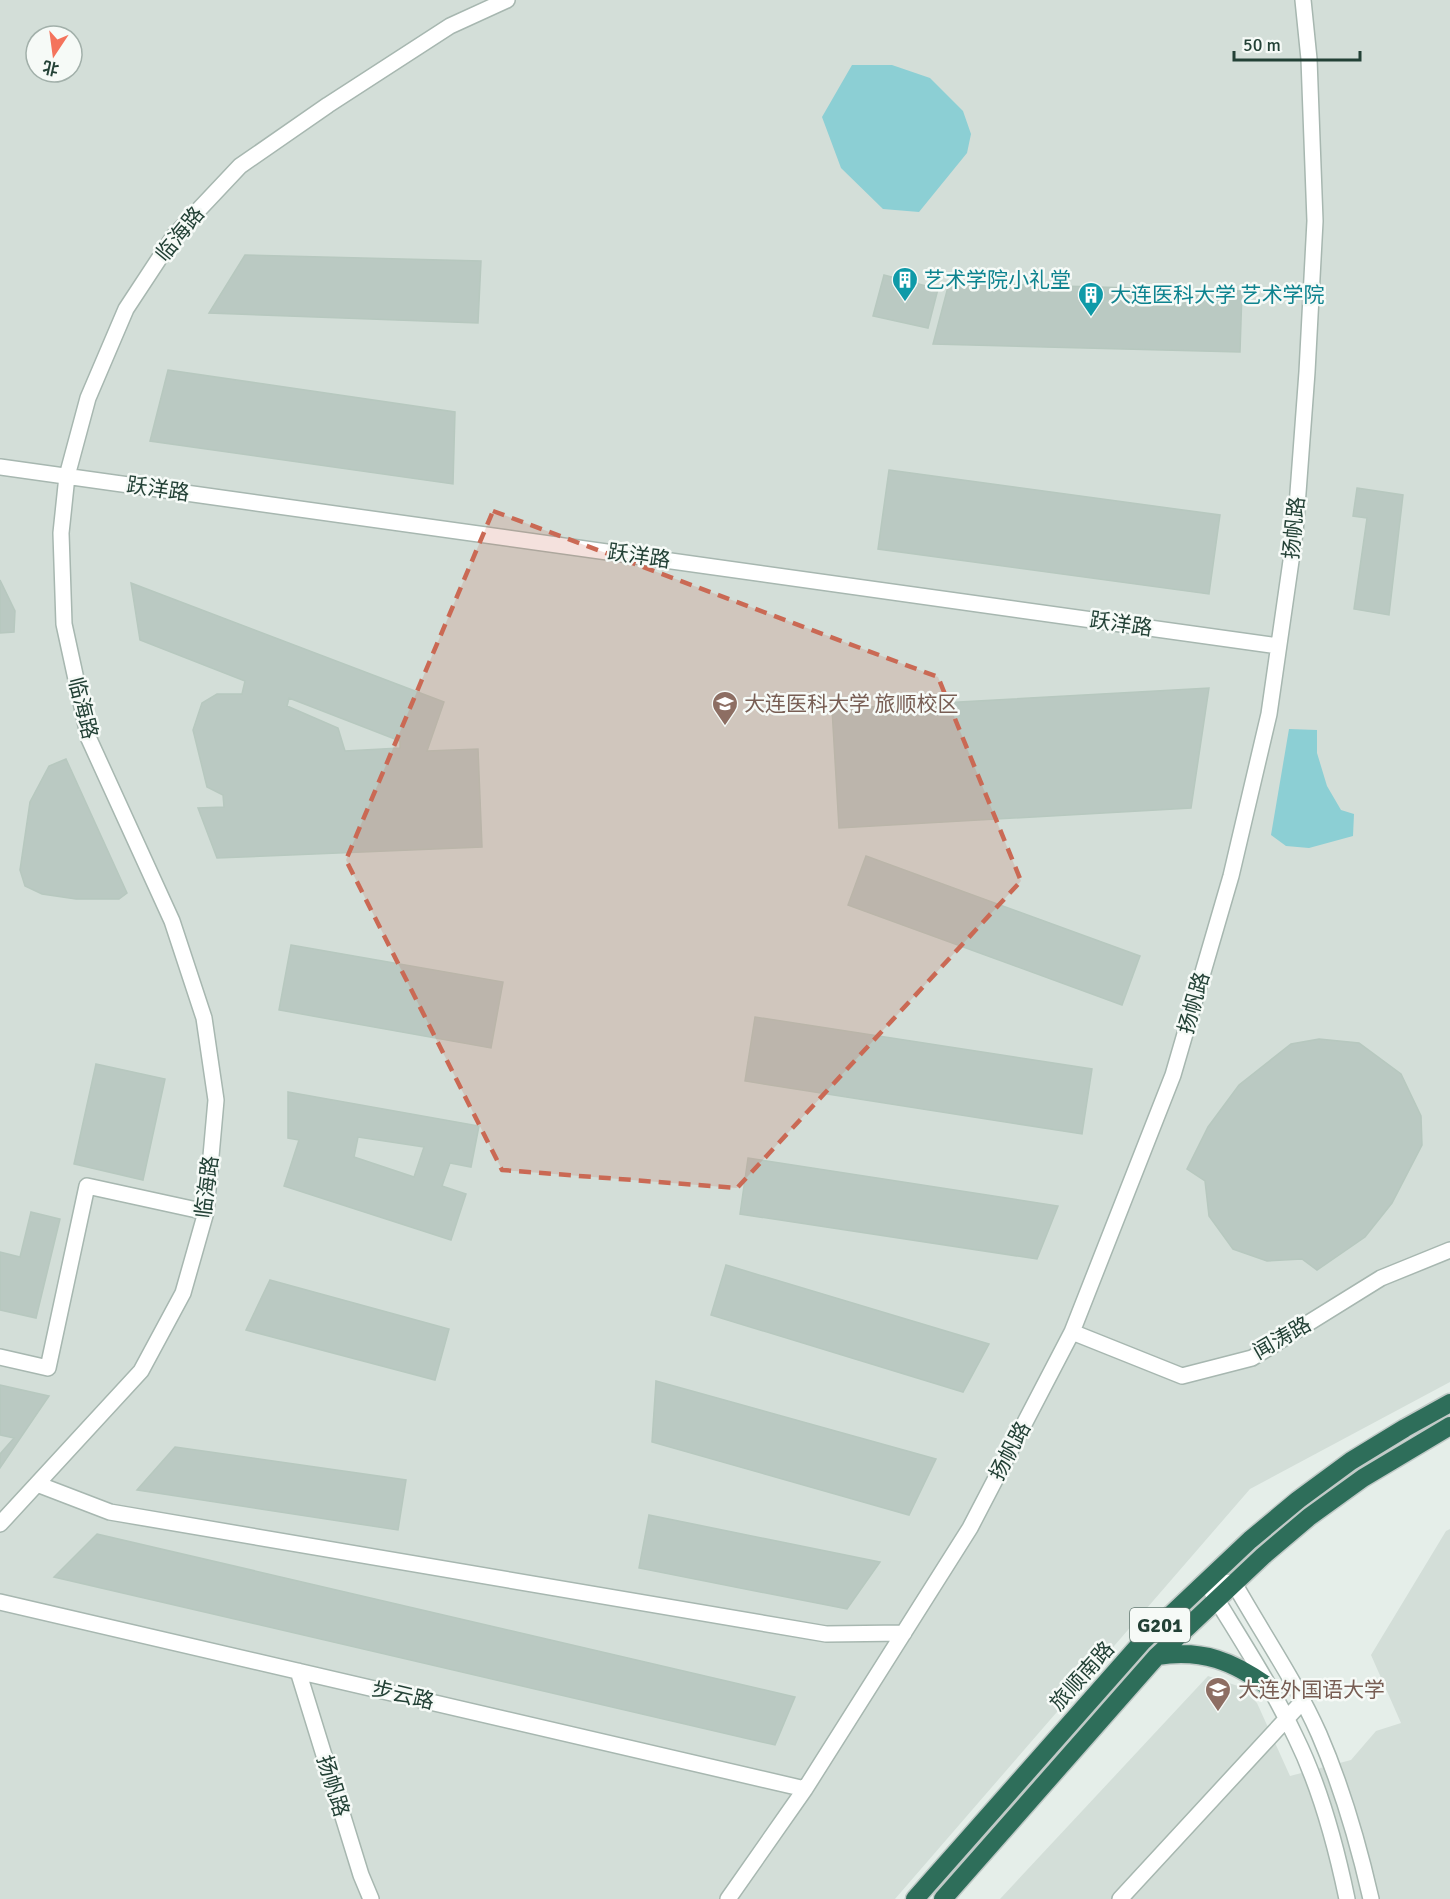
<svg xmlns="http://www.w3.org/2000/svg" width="1450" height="1899" font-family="Signika,'Noto Sans SC',sans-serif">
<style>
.built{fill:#d3ded8;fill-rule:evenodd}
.water{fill:#8ccfd4}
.building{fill:#bac9c2;stroke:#b7c8bf;stroke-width:1.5;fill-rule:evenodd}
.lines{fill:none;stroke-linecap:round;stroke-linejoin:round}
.street-casing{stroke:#a7b7b0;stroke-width:18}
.highway-casing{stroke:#c1cac7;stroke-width:21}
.street{stroke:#fff;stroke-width:15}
.highway{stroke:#2e6e5a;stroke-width:18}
.marked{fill:#ca6954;fill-opacity:0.2;stroke:#ca6954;stroke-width:4.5;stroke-dasharray:12 8;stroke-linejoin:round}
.labels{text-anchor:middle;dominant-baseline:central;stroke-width:5;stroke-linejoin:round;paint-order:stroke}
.shield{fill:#f6faf7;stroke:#627870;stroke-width:1.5}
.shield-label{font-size:20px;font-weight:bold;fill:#234136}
.street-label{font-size:21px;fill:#234136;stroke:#f6faf7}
.culture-label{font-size:21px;fill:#0d838f;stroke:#f6faf7;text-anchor:start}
.education-label{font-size:21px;fill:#785e54;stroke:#f6faf7;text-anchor:start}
</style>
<rect width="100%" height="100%" fill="#e5eee9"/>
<!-- built -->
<path class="built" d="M0 0H1450V1382L1250 1489 895 1899H0ZM36 36H72V72H36Z
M1450 1529V1899H1000L1208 1676 1241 1687 1257 1703 1290 1776 1351 1760 1376 1731 1401 1723 1371 1655 1446 1531Z"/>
<!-- water -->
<path class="water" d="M852 65H892L930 78 963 111 971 134 967 153 919 212 883 209 841 168 822 117Z
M1289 729 1317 730V753L1327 786 1341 810 1354 814 1353 836 1309 848 1286 846 1271 835Z"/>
<!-- building -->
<path class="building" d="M245 255 481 261 478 323 209 313Z
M884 275 938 289 928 328 873 316Z
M949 283 1242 291 1240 352 933 344Z
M168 370 455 412 453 484 150 441Z
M889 470 1220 515 1209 594 878 549Z
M1357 488 1403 495 1389 615 1354 609 1367 518 1353 516Z
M0 580 15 611 14 632 0 633Z
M131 583 444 702 427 751 478 749 482 847 217 858 198 808 224 807 223 795 207 787 193 730 202 703 217 694H242L245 681 140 640ZM289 698 400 741V748L345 751 338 728 287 706Z
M1209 688 1191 808 839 828 832 709Z
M66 759 127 893 119 899H76L42 894 25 886 20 870 30 802 49 766Z
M866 856 1140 956 1122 1005 848 905Z
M291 945 503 982 491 1048 279 1010Z
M755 1017 1092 1069 1082 1134 745 1081Z
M1319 1039 1359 1043 1401 1074 1421 1116 1422 1145 1392 1203 1365 1237 1317 1270 1302 1259 1267 1261 1233 1249 1209 1216 1205 1181 1187 1169 1208 1127 1239 1085 1291 1044Z
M96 1064 165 1079 143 1180 74 1164Z
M288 1092 479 1126 471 1167 450 1163 442 1186 466 1194 451 1240 284 1186 299 1140 288 1138ZM358 1137 424 1147 414 1177 354 1157Z
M748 1158 1058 1206 1037 1259 740 1214Z
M31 1212 60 1219 36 1318 0 1310V1252L20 1257Z
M726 1265 989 1344 963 1392 711 1315Z
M270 1280 449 1329 435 1380 246 1330Z
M656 1381 936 1459 909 1515 652 1442Z
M0 1385 49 1396 0 1468V1454L14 1438 0 1435Z
M175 1447 406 1480 398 1530 137 1490Z
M649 1515 880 1562 847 1609 639 1568Z
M97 1534 795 1697 775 1745 54 1577Z"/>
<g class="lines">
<defs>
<path id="street" d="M0 467 1278 646
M1072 1332 1182 1376 1252 1358 1381 1278 1450 1250
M0 1357 48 1368 87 1186 206 1212
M37 1484 110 1512 826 1634 904 1633
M0 1524 141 1371 183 1293 206 1212 216 1100 204 1018 172 921 89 739 64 624 61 533 67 476 88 398 126 309 174 236 240 166 328 105 450 26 507 0
M1206 1581 1234 1583C1262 1633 1296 1682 1319 1734 1342 1787 1358 1842 1371 1899
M1212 1592C1241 1640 1272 1687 1296 1738 1320 1787 1336 1846 1347 1899
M0 1602 805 1789
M298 1671 361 1875 371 1899
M728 1899 805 1789 970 1528 1072 1332 1173 1075 1231 876 1269 714 1295 533 1307 372 1315 221 1309 59 1303 0
M1120 1899 1302 1702"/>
<path id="highway" d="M1157 1656C1203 1649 1233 1661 1270 1688
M915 1899 1142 1642 1250 1540 1298 1500 1351 1461 1405 1428 1450 1403
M943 1899 1157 1656 1263 1556 1309 1517 1363 1478 1450 1426"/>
</defs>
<!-- street casing -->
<use href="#street" class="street-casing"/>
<!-- highway casing -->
<use href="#highway" class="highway-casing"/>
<!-- street -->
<use href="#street" class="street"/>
<!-- highway -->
<use href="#highway" class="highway"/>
</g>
<!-- marked area -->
<path class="marked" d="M493 511 938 677 1021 881 737 1188 502 1170 346 860Z"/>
<!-- icons -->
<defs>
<symbol id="building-pin" viewBox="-11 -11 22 30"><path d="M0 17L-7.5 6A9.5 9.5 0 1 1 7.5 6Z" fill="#0f9aa8" stroke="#f6faf7"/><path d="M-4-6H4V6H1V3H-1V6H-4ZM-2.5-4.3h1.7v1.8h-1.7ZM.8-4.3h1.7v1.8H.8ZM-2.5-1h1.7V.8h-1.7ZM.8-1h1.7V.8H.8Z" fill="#fff"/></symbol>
<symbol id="university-pin" viewBox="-11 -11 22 30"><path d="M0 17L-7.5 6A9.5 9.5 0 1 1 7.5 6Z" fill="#8d6e63" stroke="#f6faf7"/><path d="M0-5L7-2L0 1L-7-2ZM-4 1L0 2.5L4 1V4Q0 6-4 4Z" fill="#fff"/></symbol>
</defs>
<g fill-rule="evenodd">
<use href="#building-pin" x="890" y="265" width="30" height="40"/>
<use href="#building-pin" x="1076" y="280" width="30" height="40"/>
<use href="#university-pin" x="710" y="689" width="30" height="40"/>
<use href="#university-pin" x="1203" y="1675" width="30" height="40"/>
</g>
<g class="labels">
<!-- shield labels -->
<rect class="shield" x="1130" y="1608" width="60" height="34" rx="4.5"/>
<g class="shield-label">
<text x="1160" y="1625">G201</text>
</g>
<!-- street labels -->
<g class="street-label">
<text transform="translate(180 234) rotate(-51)">临海路</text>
<text transform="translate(158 489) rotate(8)">跃洋路</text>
<text transform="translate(1294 528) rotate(-84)">扬帆路</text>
<text transform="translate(639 556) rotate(8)">跃洋路</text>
<text transform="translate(1121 624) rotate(8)">跃洋路</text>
<text transform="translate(83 708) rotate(76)">临海路</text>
<text transform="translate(1194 1003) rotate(-74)">扬帆路</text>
<text transform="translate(207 1187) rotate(-83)">临海路</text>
<text transform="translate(1282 1338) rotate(-30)">闻涛路</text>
<text transform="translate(1010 1451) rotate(-62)">扬帆路</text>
<text transform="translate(1082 1676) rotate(-48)">旅顺南路</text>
<text transform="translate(403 1695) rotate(13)">步云路</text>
<text transform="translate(333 1786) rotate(73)">扬帆路</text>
</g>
<!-- culture labels -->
<g class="culture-label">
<text x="924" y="280">艺术学院小礼堂</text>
<text x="1110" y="295">大连医科大学 艺术学院</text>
</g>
<!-- education labels -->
<g class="education-label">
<text x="744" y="704">大连医科大学 旅顺校区</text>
<text x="1238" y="1690">大连外国语大学</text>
</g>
</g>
<!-- north arrow -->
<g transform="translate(54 54) rotate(193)"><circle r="28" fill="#f6faf7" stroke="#a2b0aa" stroke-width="1.5"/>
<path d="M0-4.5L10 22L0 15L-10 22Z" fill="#f4735c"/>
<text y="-9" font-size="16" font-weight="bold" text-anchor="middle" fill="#234136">北</text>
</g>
<!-- scale -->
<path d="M1234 51v9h126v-9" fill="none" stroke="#234136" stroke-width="3"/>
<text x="1243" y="51" font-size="18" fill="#234136" stroke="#f6faf7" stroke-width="4.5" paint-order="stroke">50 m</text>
</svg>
